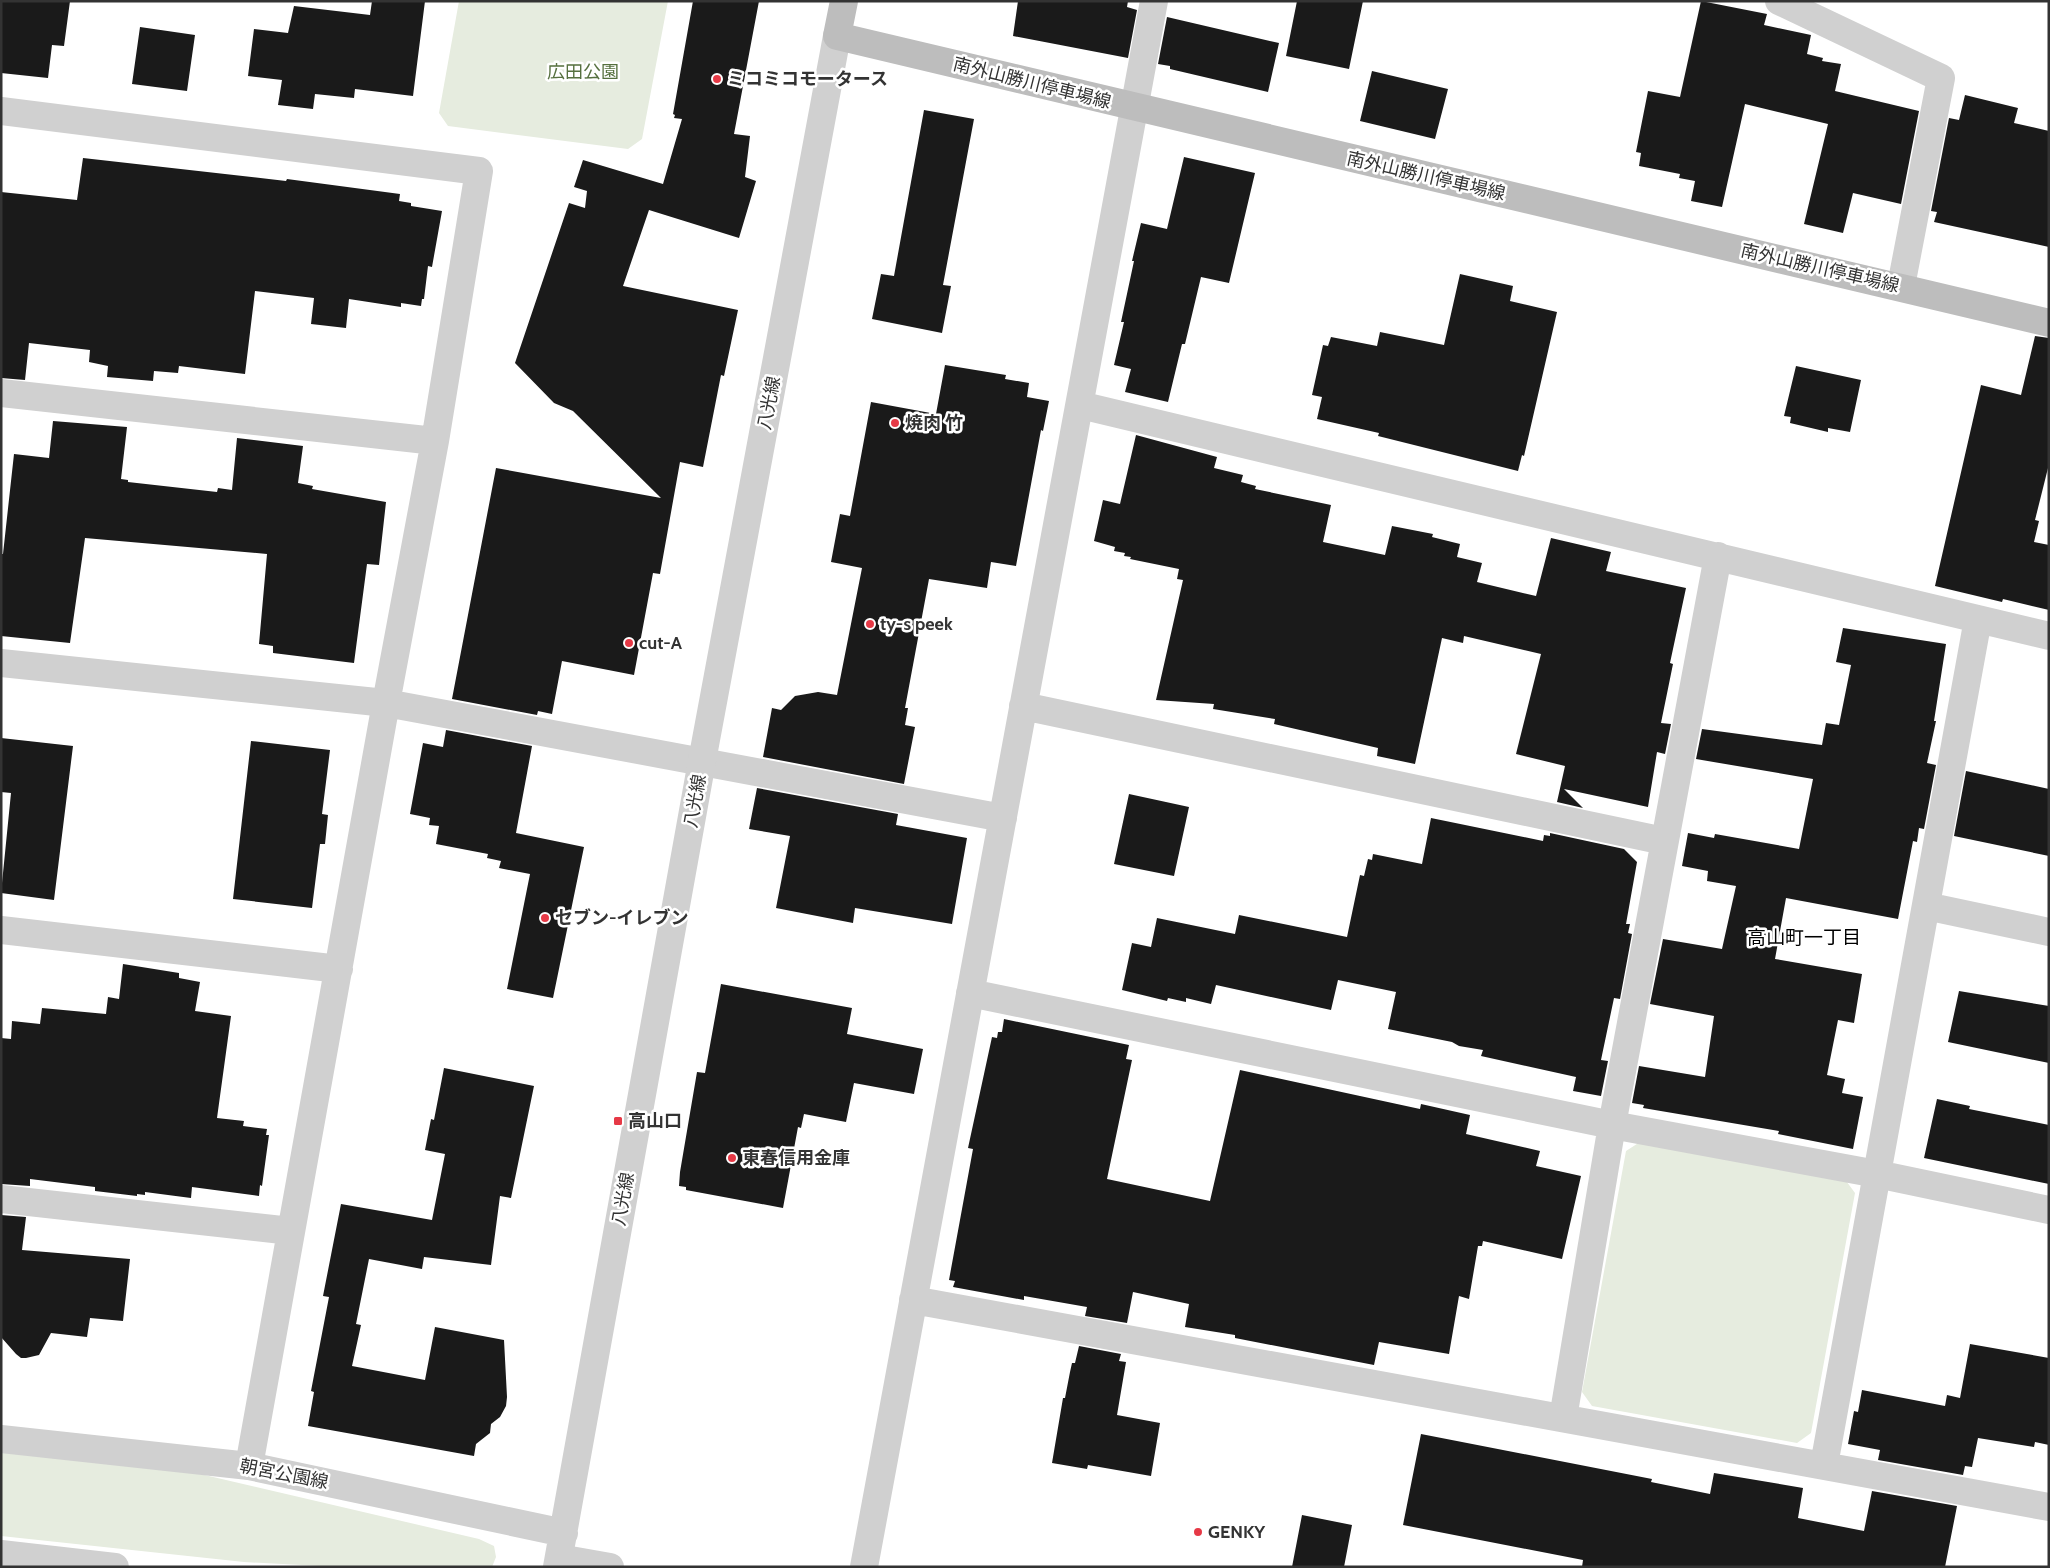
<svg xmlns="http://www.w3.org/2000/svg" width="2050" height="1568" font-family="Cabin,'Noto Sans JP',sans-serif">
<style>
.green{fill:#e6ecdf}
.building{fill:#1a1a1a}
.lines{fill:none;stroke-linecap:round;stroke-linejoin:round}
.minor{stroke:#d0d0d0;stroke-width:28}
.tertiary{stroke:#d0d0d0;stroke-width:28}
.secondary{stroke:#bdbdbd;stroke-width:28}
.poi-dot{fill:#e63946;stroke:#fff;stroke-width:2}
.labels{text-anchor:middle;dominant-baseline:central;stroke-width:5;stroke-linejoin:round;paint-order:stroke}
.park-label{font-size:18px;fill:#56703f;stroke:#fff}
.poi-label{font-size:18px;font-weight:bold;fill:#333;stroke:#fff;text-anchor:start}
.street-label{font-size:18px;fill:#333;stroke:#fff}
.neighbourhood-label{font-size:19px;fill:#000;stroke:#fff}
</style>
<rect width="100%" height="100%" fill="#fff"/>
<!-- green -->
<path class="green" d="M459 1H668L642 139 628 149 448 126 439 113Z
M1640 1142 1844 1178 1855 1193 1811 1433 1797 1443 1592 1406 1582 1392 1626 1151Z
M1 1452 196 1473 479 1539 494 1546 496 1557 492 1567H340L244 1562 1 1536Z"/>
<!-- building -->
<path class="building" d="M1 1H70L64 46 52 45 48 78 1 73Z
M372 1H425L413 96 355 89 354 98 315 94 313 109 278 105 282 80 248 76 254 29 288 33 294 6 370 15Z
M693 1H759L734 134 750 136 745 177 756 181 739 238 649 210 623 286 738 310 724 376 721 375 703 467 680 462 660 574 653 573 634 675 562 661 552 714 538 711 537 715 452 699 496 468 661 498 573 411 554 403 515 363 569 203 585 208 587 191 574 187 583 160 663 184 682 119 674 118 675 115 673 114Z
M1018 1H1128L1127 7 1137 10 1128 58 1013 36Z
M1297 1H1363L1349 69 1286 56Z
M1701 1 1767 14 1764 25 1811 35 1807 54 1823 58 1822 61 1841 64 1835 91 1919 111 1901 204 1853 193 1843 233 1804 224 1828 124 1745 104 1722 207 1691 201 1695 181 1679 178 1680 174 1639 166 1641 153 1636 152 1648 91 1680 97Z
M1167 17 1279 43 1268 92 1170 69V66L1158 64Z
M140 27 195 35 187 91 132 84Z
M1372 71 1448 89 1435 139 1360 121Z
M1965 95 2018 108 2014 123 2049 131V247L1934 222 1937 212 1931 211 1949 118 1959 120Z
M924 110 974 119 943 285 951 286 942 333 872 319 881 274 894 276Z
M1184 157 1255 173 1229 283 1201 277 1185 344H1182L1168 402 1125 392 1131 369 1114 365 1124 322H1121L1134 261H1132L1141 223 1167 229Z
M83 158 286 181 287 179 400 194 399 201 411 203V206L442 211 432 267 428 266 424 299H422L421 306 401 303V307L349 299 346 328 311 324 314 298 255 291 245 374 179 366 178 373 154 371 153 381 107 377 108 366 89 362 90 350 29 343 25 380 1 378V192L77 200Z
M1460 274 1513 286 1510 301 1557 312 1524 456 1522 455 1518 471 1378 436 1379 433 1317 419 1322 397 1312 395 1323 345 1328 346 1331 337 1377 346 1380 332 1444 345Z
M2035 336 2049 338V464L2035 520 2039 521 2034 542 2049 545V610L2003 599 2002 602 1935 586 1981 385 2021 395Z
M945 365 1006 375 1005 379 1029 383 1027 397 1049 401 1043 431 1041 430 1016 566 991 562 987 588 929 579 905 708H908L905 725 915 727 904 784 763 757 772 708 781 710 795 696 818 692 837 695 862 568 831 562 840 514 850 516 871 402 936 414Z
M1796 366 1861 380 1850 432 1828 428V432L1790 423 1791 417 1784 416Z
M53 421 127 427 121 479 128 480V482L217 492 218 488 232 490 237 438 303 446 298 483 313 486 312 489 386 502 379 565 367 564 354 663 273 653V646L259 644 267 554 85 538 70 643 1 636V554H3L14 454 49 458Z
M1136 435 1217 457 1214 468 1243 475 1241 482 1256 486 1255 489 1331 505 1323 542 1385 555 1392 526 1433 534 1432 537 1460 544 1457 557 1482 563 1477 582 1536 596 1551 538 1611 552 1606 571 1686 588 1670 663 1673 664 1661 723 1671 724 1665 754 1657 752 1648 807 1564 789 1583 808 1557 802 1565 766 1516 754 1541 654 1464 636 1463 643 1442 638 1415 764 1377 756 1378 748 1274 724 1275 719 1213 709 1214 704 1156 700 1183 580 1177 579 1179 569 1130 559 1131 557 1124 556 1125 553 1114 551 1115 547 1094 541 1103 500 1120 504Z
M1843 628 1946 644 1934 721H1936L1927 763 1936 765 1924 829 1919 828 1917 842 1913 841 1898 919 1786 898 1775 959 1862 974 1854 1023 1838 1020 1827 1075 1845 1079 1842 1093 1863 1097 1853 1149 1778 1134 1779 1131 1643 1108 1644 1105 1632 1103 1639 1066 1705 1077 1714 1016 1650 1004 1663 939 1722 949 1736 886 1707 881 1708 871 1682 866 1688 833 1714 838 1715 834 1799 849 1813 779 1696 759 1702 729 1822 745 1826 723 1839 725 1851 665 1836 662Z
M446 730 532 746 516 833 584 847 553 998 507 989 530 874 499 868 501 861 487 858 488 854 436 844 439 826 429 825 430 818 410 814 423 743 443 747Z
M1 738 73 746 54 900 1 893 11 793 1 792Z
M251 741 330 750 322 814 328 815 325 844H320L312 908 233 899Z
M1966 771 2049 789V856L1954 836Z
M757 788 898 814 896 825 967 838 952 924 855 908 853 923 776 908 790 836 749 829Z
M1129 794 1189 807 1174 876 1114 864Z
M1431 818 1543 841 1544 835 1550 836V833L1624 849 1637 862 1626 924H1630L1628 933 1632 934 1620 999 1614 998 1601 1060 1608 1061 1601 1096 1573 1091 1576 1077 1481 1056 1483 1050 1459 1046 1452 1042 1388 1029 1396 992 1338 980 1331 1010 1216 985 1211 1004 1186 998V1002L1168 998 1167 1001 1122 990 1132 943 1151 947 1157 918 1235 934 1239 915 1347 937 1360 875 1364 876 1368 859 1372 860 1373 854 1422 864Z
M123 964 179 973V978L200 982 195 1011 231 1016 217 1118 244 1121 243 1126 267 1129 266 1135H269L262 1186 260 1185 259 1196 192 1187 191 1198 145 1192V1195L137 1194V1196L95 1191V1187L30 1179V1186L1 1184V1038L11 1039 12 1021 40 1024 42 1008 106 1014 108 997 119 999Z
M721 984 852 1008 847 1034 923 1049 914 1094 854 1083 846 1122 804 1114 801 1128 798 1127 783 1208 686 1190V1187L679 1186 680 1172 697 1072 705 1073Z
M1959 991 2049 1006V1063L1948 1042Z
M1004 1019 1129 1045 1126 1059 1132 1060 1107 1179 1210 1201 1240 1070 1420 1109 1421 1104 1470 1115 1466 1134 1540 1151 1536 1166 1581 1176 1562 1259 1483 1241 1482 1246H1478L1469 1299 1459 1296 1449 1354 1379 1342 1374 1365 1235 1338V1335L1185 1327 1189 1304 1133 1292 1127 1323 1085 1316 1087 1307 1024 1296V1300L953 1287 955 1281 949 1280 973 1149 968 1148 992 1037 997 1038 998 1032H1002Z
M444 1068 534 1086 511 1198 500 1196 491 1265 424 1257 422 1269 369 1259 356 1324 361 1325 352 1366 425 1380 435 1327 504 1340 507 1397 506 1406 500 1417 491 1424 490 1433 476 1444 474 1456 308 1426 314 1392 311 1391 329 1297 323 1296 341 1204 432 1220 445 1154 425 1150 431 1119 434 1120Z
M1937 1099 1970 1106 1969 1109 2049 1125V1184L1924 1158Z
M1 1215 26 1217 22 1250 130 1259 123 1321 90 1318 87 1337 51 1333 39 1355 26 1358H21L16 1354 1 1337Z
M1970 1344 2049 1358V1445L2035 1442 2034 1447 1978 1438 1972 1467 1965 1466 1963 1475 1878 1460 1880 1450 1848 1444 1854 1411 1858 1412 1862 1390 1945 1406 1947 1395 1960 1398Z
M1079 1346 1121 1354 1119 1361 1126 1362 1117 1415 1160 1423 1151 1476 1088 1465 1087 1469 1052 1463 1063 1398H1065L1070 1372 1072 1363H1075Z
M1421 1434 1652 1479 1651 1482 1710 1494 1714 1473 1803 1488 1798 1518 1864 1531 1872 1491 1957 1506 1945 1567H1582L1583 1560 1403 1525Z
M1302 1515 1352 1525 1344 1567H1292Z"/>
<g class="lines">
<!-- minor -->
<path class="minor" d="M1779 1 1941 78 1901 286
M1 111 479 171 435 441 386 703 249 1466
M1 393 435 441
M1080 405 2049 636
M1 663 386 703 1003 818
M1023 706 1664 841
M1926 906 2049 932
M1 930 339 969
M970 993 1612 1125 1877 1174 2049 1210
M1 1199 291 1231
M913 1300 2049 1507
M1563 1418 1612 1125 1718 556
M1824 1465 1978 619
M864 1567 1154 1"/>
<!-- tertiary -->
<path class="tertiary" d="M1 1439 249 1466 564 1533
M1 1554 115 1567
M559 1558 610 1567
M557 1567 702 761 837 36"/>
<!-- secondary -->
<path class="secondary" d="M844 1 837 36 2049 323"/>
</g>
<!-- markers -->
<g class="poi-dot">
<circle cx="717" cy="79" r="5"/>
<circle cx="895" cy="423" r="5"/>
<circle cx="870" cy="624" r="5"/>
<circle cx="629" cy="643" r="5"/>
<circle cx="545" cy="918" r="5"/>
<rect x="613" y="1116" width="10" height="10" rx="2.5"/>
<circle cx="732" cy="1158" r="5"/>
<circle cx="1198" cy="1532" r="5"/>
</g>
<g class="labels">
<!-- park labels -->
<g class="park-label">
<text x="583" y="72">広田公園</text>
</g>
<!-- poi labels -->
<g class="poi-label">
<text x="727" y="79">ミコミコモータース</text>
<text x="905" y="423">焼肉 竹</text>
<text x="880" y="624">ty-s peek</text>
<text x="639" y="643">cut-A</text>
<text x="555" y="918">セブン-イレブン</text>
<text x="628" y="1121">高山口</text>
<text x="742" y="1158">東春信用金庫</text>
<text x="1208" y="1532">GENKY</text>
</g>
<!-- street labels -->
<g class="street-label">
<text transform="translate(1032 83) rotate(14)">南外山勝川停車場線</text>
<text transform="translate(1426 176) rotate(13)">南外山勝川停車場線</text>
<text transform="translate(1820 268) rotate(13)">南外山勝川停車場線</text>
<text transform="translate(769 403) rotate(-79)">八光線</text>
<text transform="translate(695 801) rotate(-80)">八光線</text>
<text transform="translate(623 1199) rotate(-80)">八光線</text>
<text transform="translate(284 1474) rotate(11)">朝宮公園線</text>
</g>
<!-- neighbourhood labels -->
<g class="neighbourhood-label">
<text x="1804" y="937">高山町一丁目</text>
</g>
</g>
<!-- border -->
<rect width="2050" height="1568" fill="none" stroke="#333333" stroke-width="5"/>
</svg>
